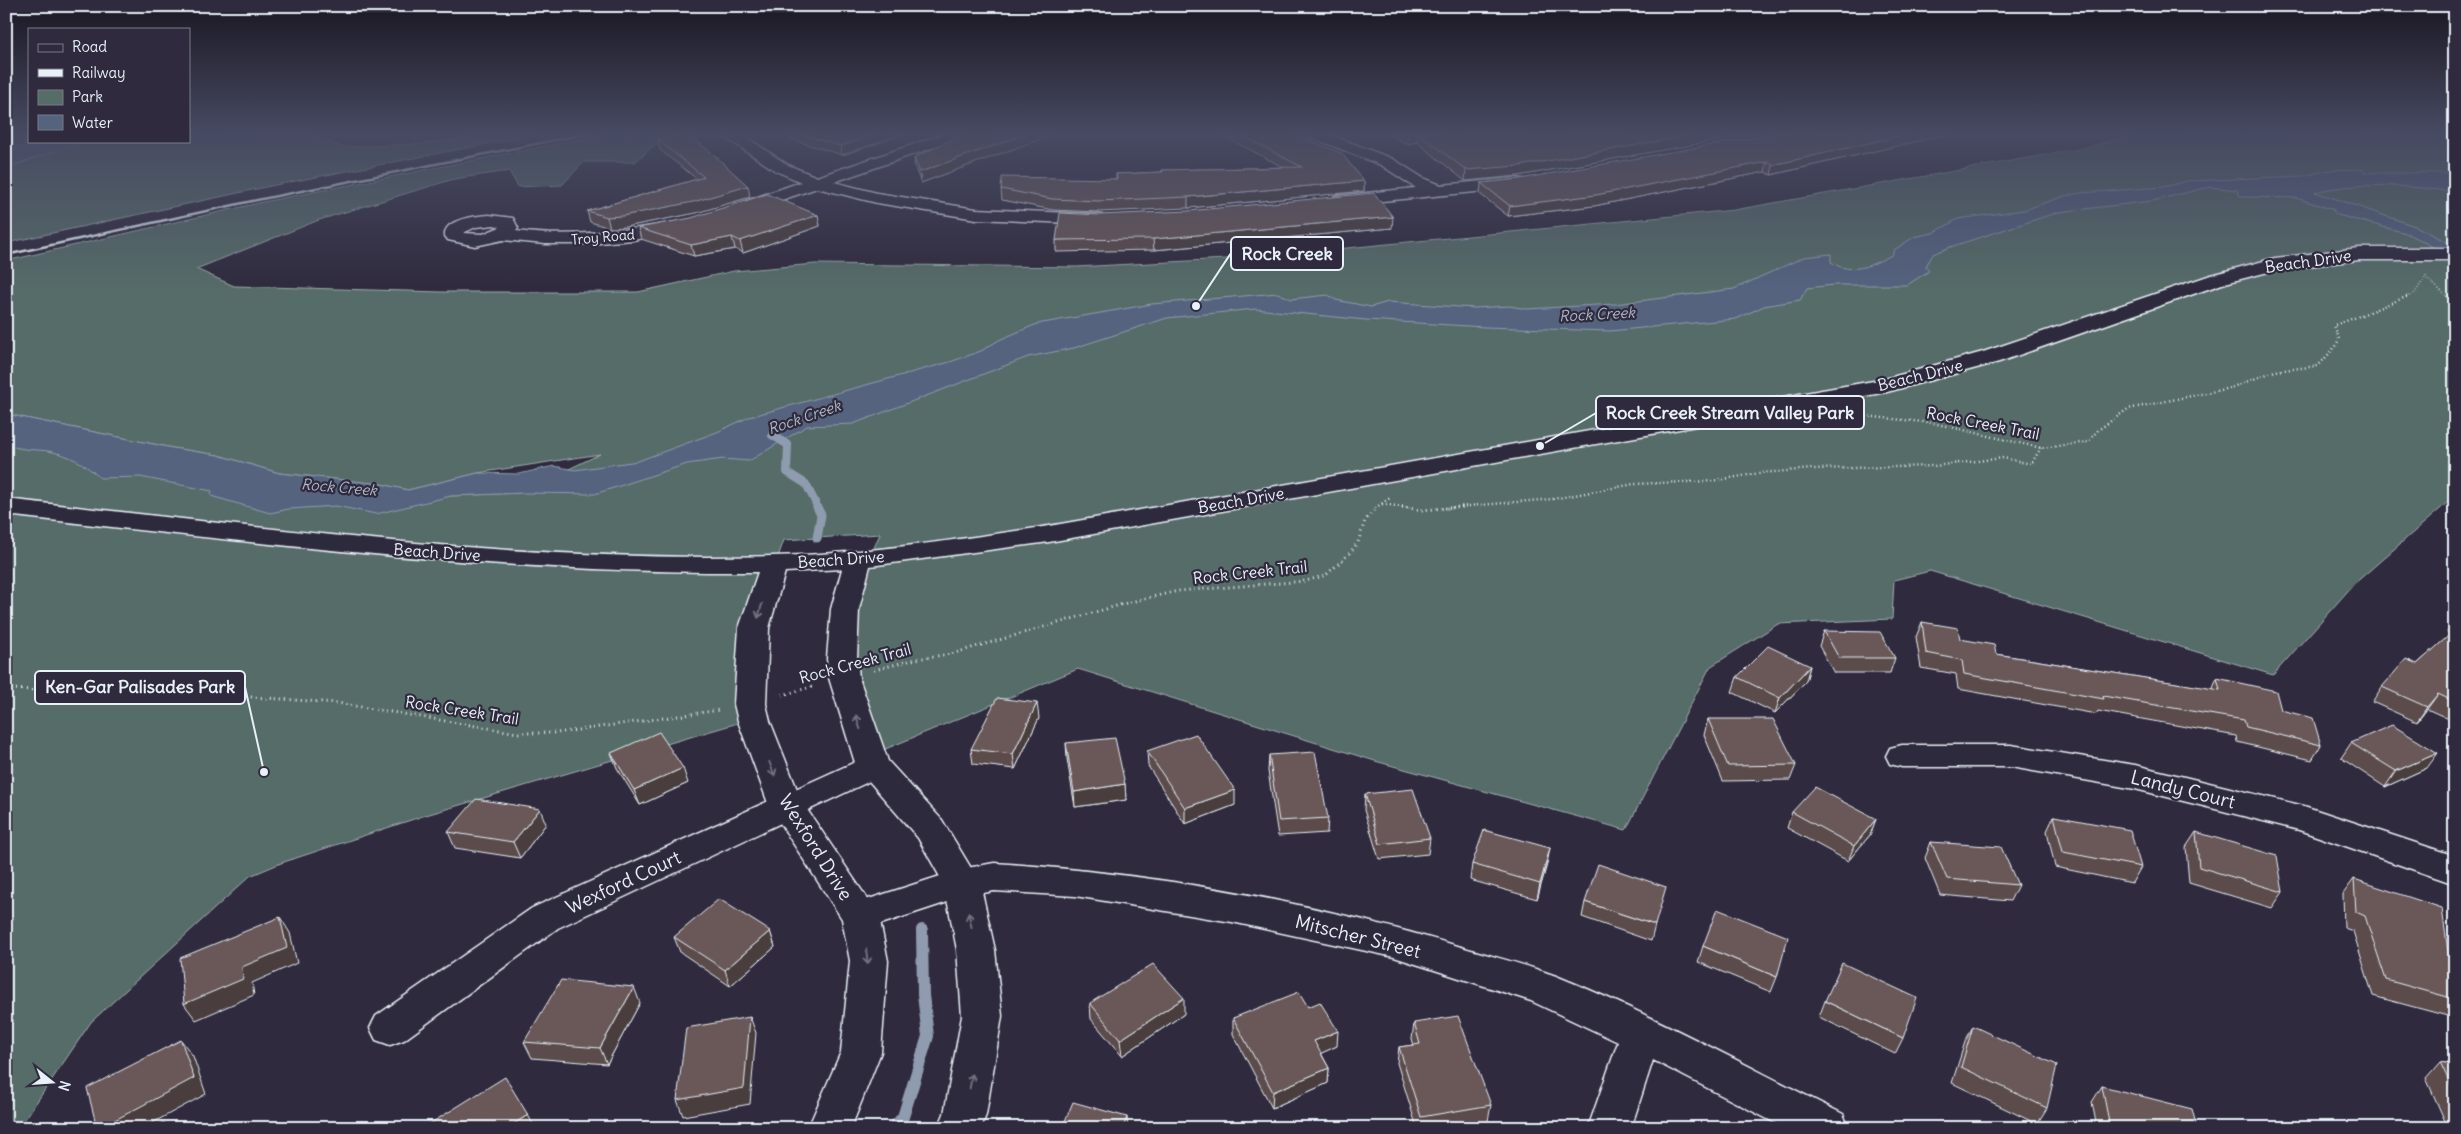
<svg xmlns="http://www.w3.org/2000/svg" width="2461" height="1134" font-family="Delius,sans-serif">
<style>
.green{fill:#566c67;stroke:#9faeb0}
.water{fill:#54637e;stroke:#8f9caf}
.lines{fill:none;stroke-linecap:round;stroke-linejoin:round}
.stream-far3{stroke:#8f9caf;stroke-width:5.5}
.stream-far2{stroke:#8f9caf;stroke-width:8}
.stream-far1{stroke:#8f9caf;stroke-width:9}
.stream{stroke:#8f9caf;stroke-width:12}
.street-casing{stroke:#e8f1f8;stroke-width:3}
.secondary-casing{stroke:#e8f1f8;stroke-width:3}
.path-far2{stroke:#e8f1f8;stroke-width:2;stroke-dasharray:0.5 2.5;stroke-linecap:butt}
.path-far1{stroke:#e8f1f8;stroke-width:2.5;stroke-dasharray:1 3;stroke-linecap:butt}
.path{stroke:#e8f1f8;stroke-width:3;stroke-dasharray:1 4;stroke-linecap:butt}
.street{fill:#2f2a3d;fill-rule:evenodd}
.secondary{fill:#2f2a3d;fill-rule:evenodd}
.rail{stroke:#e8f1f8;stroke-width:2.5}
.wall{fill:#5b4c4c;stroke:#e8f1f8}
.shaded-wall{fill:#4a3e3e;stroke:#e8f1f8}
.building{fill:#6a5858;stroke:#e8f1f8}
.oneway{stroke:#70707e}
.labels{text-anchor:middle;dominant-baseline:central;stroke-width:4.5;stroke-linejoin:round;paint-order:stroke}
.far-street-label{font-size:14px;fill:#e8f1f8;stroke:#2f2a3d}
.far-water-label{font-size:15px;font-style:italic;fill:#adb8c7;stroke:#2f2a3d}
.street-label{font-size:16px;fill:#e8f1f8;stroke:#2f2a3d}
.near-street-label{font-size:19px;fill:#e8f1f8;stroke:#2f2a3d}
.leader{fill:none;stroke:#e8f1f8;stroke-width:2}
.callout-dot{fill:#e8f1f8;stroke:#2f2a3d;stroke-width:2}
.callout{fill:#2f2a3d;stroke:#e8f1f8;stroke-width:2}
.callout-label{font-size:18px;text-anchor:middle;font-weight:bold;fill:#e8f1f8}
</style>
<rect width="100%" height="100%" fill="#2f2a3d"/>
<filter id="ink" filterUnits="userSpaceOnUse"><feTurbulence type="fractalNoise" baseFrequency=".02" numOctaves="2"/><feDisplacementMap in="SourceGraphic" scale="10" xChannelSelector="R" yChannelSelector="G"/><feConvolveMatrix kernelMatrix="1 2 1 2 8 2 1 2 1" color-interpolation-filters="sRGB"/></filter>
<g filter="url(#ink)">
<!-- green -->
<path class="green" d="M6 133H29V141H189V133H309L341 147 421 144 500 133H543L275 185 6 243V168L28 161 6 164Z
M611 133H696L658 142 635 162H584L562 185 518 187 509 171 454 179 319 220 196 269 234 286 441 292H638L734 271 815 264 1076 267 1245 258 1734 210 2079 149 2142 133H2455V496L2354 584 2273 675 1930 571 1894 580 1892 619 1778 624 1710 667 1626 830 1375 761 1078 669 883 750C876 736 867 722 863 707 849 654 856 584 880 534L784 540 761 605 765 715 426 815 281 863 250 876 91 1022 19 1128H6V443L10 446 449 496 519 493 600 454 478 473 408 490 381 484 279 473 218 455 173 448 6 414V261L263 202Z"/>
<!-- water -->
<path class="water" d="M40 141H84L6 168V153Z
M2363 169 2365 172C2395 175 2425 171 2455 174V192C2409 186 2360 181 2315 192L2415 226 2455 246V258L2406 233 2334 214V210L2296 198 2243 197 2239 195 2237 190 2210 187 2152 201 2059 212 1950 247 1933 254 1926 266 1929 271 1907 285H1834L1807 288 1800 300 1764 306 1736 319 1610 331 1485 327 1366 320 1255 309 1167 318 1074 348 1028 357 853 424 807 426 749 461 723 459 687 464 595 494 524 493 451 496 376 514 336 506 289 509 270 513 211 496 212 491 140 477 100 478C84 463 70 455 48 451 35 449 18 451 6 443V414L173 448 218 455 279 473 381 484 408 490 478 473 519 474 554 466 575 470 638 461 717 432 749 417 950 362 981 351 999 340 1037 324 1152 304 1278 293 1291 299 1328 295 1336 300 1371 307 1388 302 1474 308 1509 306 1527 309 1615 304 1734 289 1804 257 1831 254V262C1852 276 1871 265 1892 255L1894 250 1914 237 1933 233 1958 219 2024 210 2065 196 2080 193 2164 187 2187 181 2303 176 2330 170Z"/>
<g class="lines">
<!-- stream-far3 -->
<path class="stream-far3" d="M2444 133 2455 135"/>
<!-- stream-far2 -->
<path class="stream-far2" d="M772 435 788 445 787 472 806 484 818 508"/>
<!-- stream-far1 -->
<path class="stream-far1" d="M817 538 821 515 817 507"/>
<!-- stream -->
<path class="stream" d="M893 1128 903 1117 928 1036 923 995 922 930"/>
<defs>
<path id="street" d="M728 133H740L788 165 817 177 947 133H969L966 136 834 182 877 193 976 209 1096 214 1102 215 1105 219 1102 223 1096 224 976 219 877 203 817 188 740 214 734 213 731 209 734 205 801 182 776 171 728 139 726 136Z
M1305 133H1326L1393 159 1423 178 1441 185 1517 178 1523 179 1525 183 1523 187 1517 188 1341 205 1335 204 1332 200 1335 196 1416 188 1381 165 1308 136Z
M489 215 513 218 518 228 516 231C570 238 624 231 677 222L683 223 686 227 683 231 633 240 589 244H545L503 240 475 246 448 240 445 236C443 219 477 216 489 215ZM494 225 500 227 483 234 463 233 476 227Z
M1902 745H2011L2135 765 2304 806 2455 856V884L2299 830 2135 789 2011 767H1902L1890 764 1886 756 1890 748Z
M873 754 885 758 890 766 885 774 558 928 404 1040 390 1045 376 1040 370 1028 376 1016 532 908Z
M994 863C1151 873 1310 901 1461 947 1493 957 1525 964 1556 976 1654 1015 1748 1067 1843 1114L1849 1128H1785L1653 1060 1631 1128H1588L1618 1042 1531 1001 1394 957 1232 922 1075 896 994 891 963 897 860 931 847 926 841 916 847 906 962 869Z"/>
<path id="secondary" d="M2359 248H2455V260H2359L2276 270 2225 283 1999 362 1887 392 1049 542 870 566 859 609 857 658 859 678 888 761 942 820 980 883 995 950 1002 1016 986 1115 981 1128H938L944 1114 962 1016 957 950 944 884 918 838 856 766 829 678 827 658 831 609 842 569 785 572 769 628 766 704 770 721 802 802 879 916 888 961 881 1052 851 1128H808L841 1052 850 961 842 919 769 806 738 721 734 704 739 628 758 572C505 574 256 543 6 515V499C271 528 537 566 804 555 886 551 968 538 1049 526L1885 379 1983 352 2211 275 2275 258Z"/>
</defs>
<!-- street casing -->
<use href="#street" class="street-casing"/>
<!-- secondary casing -->
<use href="#secondary" class="secondary-casing"/>
<!-- path-far2 -->
<path class="path-far2" d="M2425 277 2448 297
M2406 297 2414 294 2427 275"/>
<!-- path-far1 -->
<path class="path-far1" d="M2447 296 2455 303
M1854 415 1933 423 2041 448 2088 442 2098 430 2128 409 2230 388 2275 371 2318 366 2336 346 2339 339 2334 325C2360 317 2384 305 2409 296
M1382 504 1410 508
M1375 508 1390 498
M1445 508 1553 499 1634 484 1712 481 1760 473 1812 469 1934 466 2003 458 2031 464 2041 448"/>
<!-- path -->
<path class="path" d="M1402 507 1420 510 1464 507
M874 670 916 659 951 654 1130 602 1178 591 1306 581 1326 575 1349 554 1358 542 1365 521 1376 507
M6 689 238 696 337 703 518 733H557L720 710
M782 695 815 686"/>
<!-- street -->
<use href="#street" class="street"/>
<!-- secondary -->
<use href="#secondary" class="secondary"/>
<!-- rail -->
<path class="rail" d="M6 255 252 201 590 133"/>
</g>
<!-- wall -->
<path class="wall" d="M789 133H907L842 155 790 139Z
M964 133 921 183 915 168 914 158Z
M1218 133H1290L1364 181V191L1188 208 1100 212 1053 210 1002 200 1001 189 1116 179V174L1162 172V170L1283 167Z
M1387 133H1758L1518 176 1465 181 1417 142 1407 144Z
M1944 135 1771 175 1765 172 1594 206 1508 216 1480 194 1481 183Z
M658 140 750 197 696 213 625 227 610 228 590 222 587 211 697 179 660 150Z
M818 215 820 226 743 253 735 249 694 256 641 239 638 228Z
M1392 228 1154 250 1056 252V240Z
M2455 620V711L2449 719 2427 709 2417 722 2372 702 2382 687 2417 664 2451 634 2447 632Z
M1922 622 1960 639 1996 654 2212 689 2217 678 2281 710 2321 745 2312 760 2237 742 2236 736 2098 711 2096 714 1958 689 1956 674 1921 668 1916 637Z
M1824 631 1895 658 1890 673H1834L1819 646Z
M1810 666 1806 681 1775 713 1732 692 1737 677Z
M1039 718 1015 769 973 764 971 749Z
M1708 719 1796 765 1790 780 1723 781 1704 735Z
M1066 743 1125 784 1126 800 1075 807 1067 759Z
M2351 743 2427 768 2385 787 2341 758Z
M1147 751 1235 805 1185 824 1148 766Z
M611 753 688 783 640 805 617 768Z
M1269 755 1328 818 1327 833 1278 836 1268 771Z
M1365 794 1430 838 1428 854 1379 859 1364 810Z
M1792 812 1876 819 1870 835 1848 861 1787 828Z
M2054 816 2141 867 2132 883 2055 867 2047 831Z
M546 824 520 858 455 848 448 832Z
M2196 832 2283 892 2272 908 2189 883 2186 847Z
M1931 842 2018 885 2010 901 1940 895 1925 858Z
M1472 864H1547L1537 899 1470 880Z
M2354 879 2450 966 2455 968V1018L2373 996 2353 931 2344 928 2343 894Z
M1585 902 1655 925 1651 941 1582 917Z
M770 931 775 947 730 986 680 952 674 937Z
M1703 946 1777 977 1771 992 1698 962Z
M1825 1001 1903 1038 1895 1054 1819 1017Z
M640 1003 607 1064 532 1058 524 1042Z
M1090 1003 1184 1014 1122 1056 1091 1019Z
M1308 1007 1337 1046 1321 1053 1329 1068 1328 1083 1272 1108 1233 1034V1018Z
M1414 1023 1491 1105 1488 1121 1449 1128H1417L1397 1063 1399 1047 1414 1045 1412 1039Z
M1973 1026 2047 1108 2037 1124 1952 1083 1965 1042Z
M2440 1062 2455 1065V1128H2448L2426 1078Z
M2102 1086 2197 1128H2097L2092 1102Z"/>
<!-- shaded-wall -->
<path class="shaded-wall" d="M881 133H907L842 155 841 146Z
M1029 133H1057L921 183 920 172Z
M1418 133 1417 142 1407 144 1408 134Z
M1705 133H1758L1518 176 1465 181 1466 170Z
M1912 133H1953L1771 175 1773 165Z
M1767 162 1765 172 1594 206 1508 216 1510 206Z
M1364 181V191L1188 208V197Z
M748 186 750 197 696 213 625 227 610 228 607 217Z
M818 215 820 226 743 253 740 241Z
M1393 217 1392 228 1154 250 1153 239Z
M732 237 735 249 694 256 691 245Z
M1810 666 1806 681 1775 713 1780 698Z
M2438 694 2427 709 2417 722 2427 707Z
M1037 703 1039 718 1015 769 1013 754Z
M2438 753 2427 768 2385 787 2396 771Z
M683 768 688 783 640 805 634 790Z
M1125 784 1126 800 1075 807 1074 792Z
M1235 790V805L1185 824V808Z
M540 809 546 824 520 858 513 842Z
M1876 819 1870 835 1848 861 1854 846Z
M1550 848 1547 864 1537 899 1540 884Z
M280 917 290 933 297 963 252 983 254 995 196 1020 184 1004Z
M770 931 775 947 730 986 725 970Z
M634 987 640 1003 607 1064 600 1048Z
M1184 998V1014L1122 1056 1120 1040Z
M750 1017 756 1033 750 1104 683 1116 677 1100Z
M1338 1031 1337 1046 1313 1057 1314 1041Z
M181 1040 193 1056 206 1094 143 1128H100Z
M1329 1068 1328 1083 1272 1108 1273 1092Z
M528 1115 535 1128H507Z
M1127 1117 1128 1128H1123Z"/>
<!-- building -->
<path class="building" d="M796 133H881L841 146Z
M964 133H1029L920 172 914 158Z
M1237 133H1290L1341 153 1364 181 1188 197 1099 201 1052 199 1001 189 1002 177 1117 179 1116 174 1163 172 1162 170 1302 167Z
M1418 133H1705L1519 166 1466 170Z
M1778 133H1912L1773 165 1767 162 1596 195 1510 206 1481 183 1520 179Z
M687 134 712 153 748 186 693 202 622 216 607 217 587 211 704 177 658 140Z
M1374 193 1393 217 1153 239 1056 240 1060 213 1099 215 1188 211Z
M767 194 818 215 740 241 732 237 691 245 638 228 691 218Z
M1922 622 1958 628 1960 639 1994 645 1996 654 2220 690 2217 678 2276 691 2281 710 2313 718 2321 745 2246 727 2244 720 2103 696 2104 699 1964 674 1962 660 1926 653Z
M2455 630V702L2438 694 2427 707 2382 687 2406 659 2417 664Z
M1824 631 1880 632 1895 658H1839Z
M1768 646 1810 666 1780 698 1737 677Z
M997 698 1037 703 1013 754 971 749Z
M1708 719H1773L1796 765 1728 766Z
M2392 725 2438 753 2396 771 2351 743Z
M659 732 683 768 634 790 611 753Z
M1196 734 1235 790 1185 808 1147 751Z
M1115 738 1125 784 1074 792 1066 743Z
M1315 752 1328 818 1279 821 1269 755Z
M1815 787 1876 819 1854 846 1792 812Z
M1413 789 1430 838 1380 844 1365 794Z
M476 799 540 809 513 842 448 832Z
M2054 816 2130 830 2141 867 2063 852Z
M1484 830 1550 848 1540 884 1472 864Z
M2196 832 2277 856 2283 892 2199 867Z
M1931 842 2001 847 2018 885 1947 879Z
M1598 864 1666 887 1655 925 1585 902Z
M2354 879 2442 908 2450 966 2455 968V999L2386 980 2365 916 2356 912Z
M719 899 770 931 725 970 674 937Z
M1717 909 1788 937 1777 977 1703 946Z
M280 917 287 948 242 967 243 979 184 1004 180 958Z
M1842 963 1917 998 1903 1038 1825 1001Z
M1153 964 1184 998 1120 1040 1090 1003Z
M561 980 634 987 600 1048 524 1042Z
M1299 992 1308 1007 1320 1002 1338 1031 1314 1041 1329 1068 1273 1092 1233 1018Z
M1458 1016 1491 1105 1421 1117 1399 1047 1420 1044 1414 1023Z
M750 1017 744 1088 677 1100 686 1028Z
M1973 1026 2057 1065 2047 1108 1961 1067Z
M181 1040 194 1078 100 1128H97L87 1088Z
M2440 1062 2455 1065V1094Z
M505 1077 528 1115 507 1128H423Z
M2102 1086 2192 1109 2197 1128H2110Z
M1073 1102 1127 1117 1123 1128H1062Z
M162 1122 178 1128H157Z"/>
<!-- one-way arrows -->
<defs><path id="oneway-shaft" d="M-6 0H5M1.5-3L5.5 0L1.5 3" fill="none" stroke-width="1.6" stroke-linecap="round" stroke-linejoin="round" transform="scale(1.25)"/></defs>
<g class="oneway">
<use href="#oneway-shaft" transform="translate(760 611) rotate(107)"/>
<use href="#oneway-shaft" transform="translate(858 722) rotate(-108)"/>
<use href="#oneway-shaft" transform="translate(772 769) rotate(69)"/>
<use href="#oneway-shaft" transform="translate(970 920) rotate(-102)"/>
<use href="#oneway-shaft" transform="translate(867 957) rotate(84)"/>
<use href="#oneway-shaft" transform="translate(971 1081) rotate(-80)"/>
</g>
</g>
<!-- sky -->
<linearGradient id="sky" x2="0" y2="1"><stop stop-color="#1a1722"/><stop offset="0.46" stop-color="#474a62"/><stop offset="1" stop-color="#474a62" stop-opacity="0"/></linearGradient>
<rect width="2461" height="291" fill="url(#sky)"/>
<g class="labels">
<!-- far-street labels -->
<g class="far-street-label">
<text transform="translate(603 237) rotate(-5)">Troy Road</text>
</g>
<!-- far-water labels -->
<g class="far-water-label">
<text transform="translate(1597 314) rotate(-3)">Rock Creek</text>
<text transform="translate(804 417) rotate(-19)">Rock Creek</text>
<text transform="translate(339 487) rotate(5)">Rock Creek</text>
</g>
<!-- street labels -->
<g class="street-label">
<text transform="translate(2308 261) rotate(-8)">Beach Drive</text>
<text transform="translate(1920 375) rotate(-14)">Beach Drive</text>
<text transform="translate(1983 423) rotate(11)">Rock Creek Trail</text>
<text transform="translate(1241 500) rotate(-10)">Beach Drive</text>
<text transform="translate(437 552) rotate(4)">Beach Drive</text>
<text transform="translate(841 559) rotate(-4)">Beach Drive</text>
<text transform="translate(1250 572) rotate(-6)">Rock Creek Trail</text>
<text transform="translate(855 663) rotate(-15)">Rock Creek Trail</text>
<text transform="translate(462 710) rotate(9)">Rock Creek Trail</text>
</g>
<!-- near-street labels -->
<g class="near-street-label">
<text transform="translate(2183 789) rotate(14)">Landy Court</text>
<text transform="translate(816 847) rotate(58)">Wexford Drive</text>
<text transform="translate(623 882) rotate(-25)">Wexford Court</text>
<text transform="translate(1358 936) rotate(14)">Mitscher Street</text>
</g>
</g>
<!-- callouts -->
<path class="leader" d="M1196 306L1231 253M1540 446L1596 413M264 772L245 687"/>
<g class="callout-dot">
<circle cx="1196" cy="306" r="5"/>
<circle cx="1540" cy="446" r="5"/>
<circle cx="264" cy="772" r="5"/>
</g>
<g class="callout">
<rect x="1231" y="237" width="112" height="33" rx="5"/>
<rect x="1596" y="396" width="268" height="33" rx="5"/>
<rect x="35" y="671" width="210" height="33" rx="5"/>
</g>
<g class="callout-label">
<text x="1287" y="260">Rock Creek</text>
<text x="1730" y="419">Rock Creek Stream Valley Park</text>
<text x="140" y="693">Ken-Gar Palisades Park</text>
</g>
<!-- margin -->
<rect width="2461" height="1134" fill="none" stroke="#2f2a3d" stroke-width="25"/>
<rect x="12" y="12" width="2436" height="1109" fill="none" stroke="#e8f1f8" stroke-width="2" filter="url(#ink)"/>
<!-- legend -->
<rect x="28" y="28" width="162" height="115" fill="#2f2a3d" stroke="#797a88"/>
<rect x="38" y="44" width="25" height="8" fill="#2f2a3d" stroke="#797a88"/>
<text x="72" y="52" font-size="15" fill="#e8f1f8">Road</text>
<rect x="38" y="69" width="25" height="8" fill="#e8f1f8" stroke="#797a88"/>
<text x="72" y="78" font-size="15" fill="#e8f1f8">Railway</text>
<rect x="38" y="90" width="25" height="15" fill="#566c67" stroke="#797a88"/>
<text x="72" y="102" font-size="15" fill="#e8f1f8">Park</text>
<rect x="38" y="115" width="25" height="15" fill="#54637e" stroke="#797a88"/>
<text x="72" y="128" font-size="15" fill="#e8f1f8">Water</text>
<!-- north arrow -->
<g transform="translate(52 1082) rotate(107)" stroke="#2f2a3d" stroke-width="4" paint-order="stroke">
<path d="M0-4L9 19L0 12L-9 19Z" fill="#e8f1f8"/>
<text y="-8" font-size="14" font-weight="bold" text-anchor="middle" fill="#e8f1f8">N</text>
</g>
</svg>
